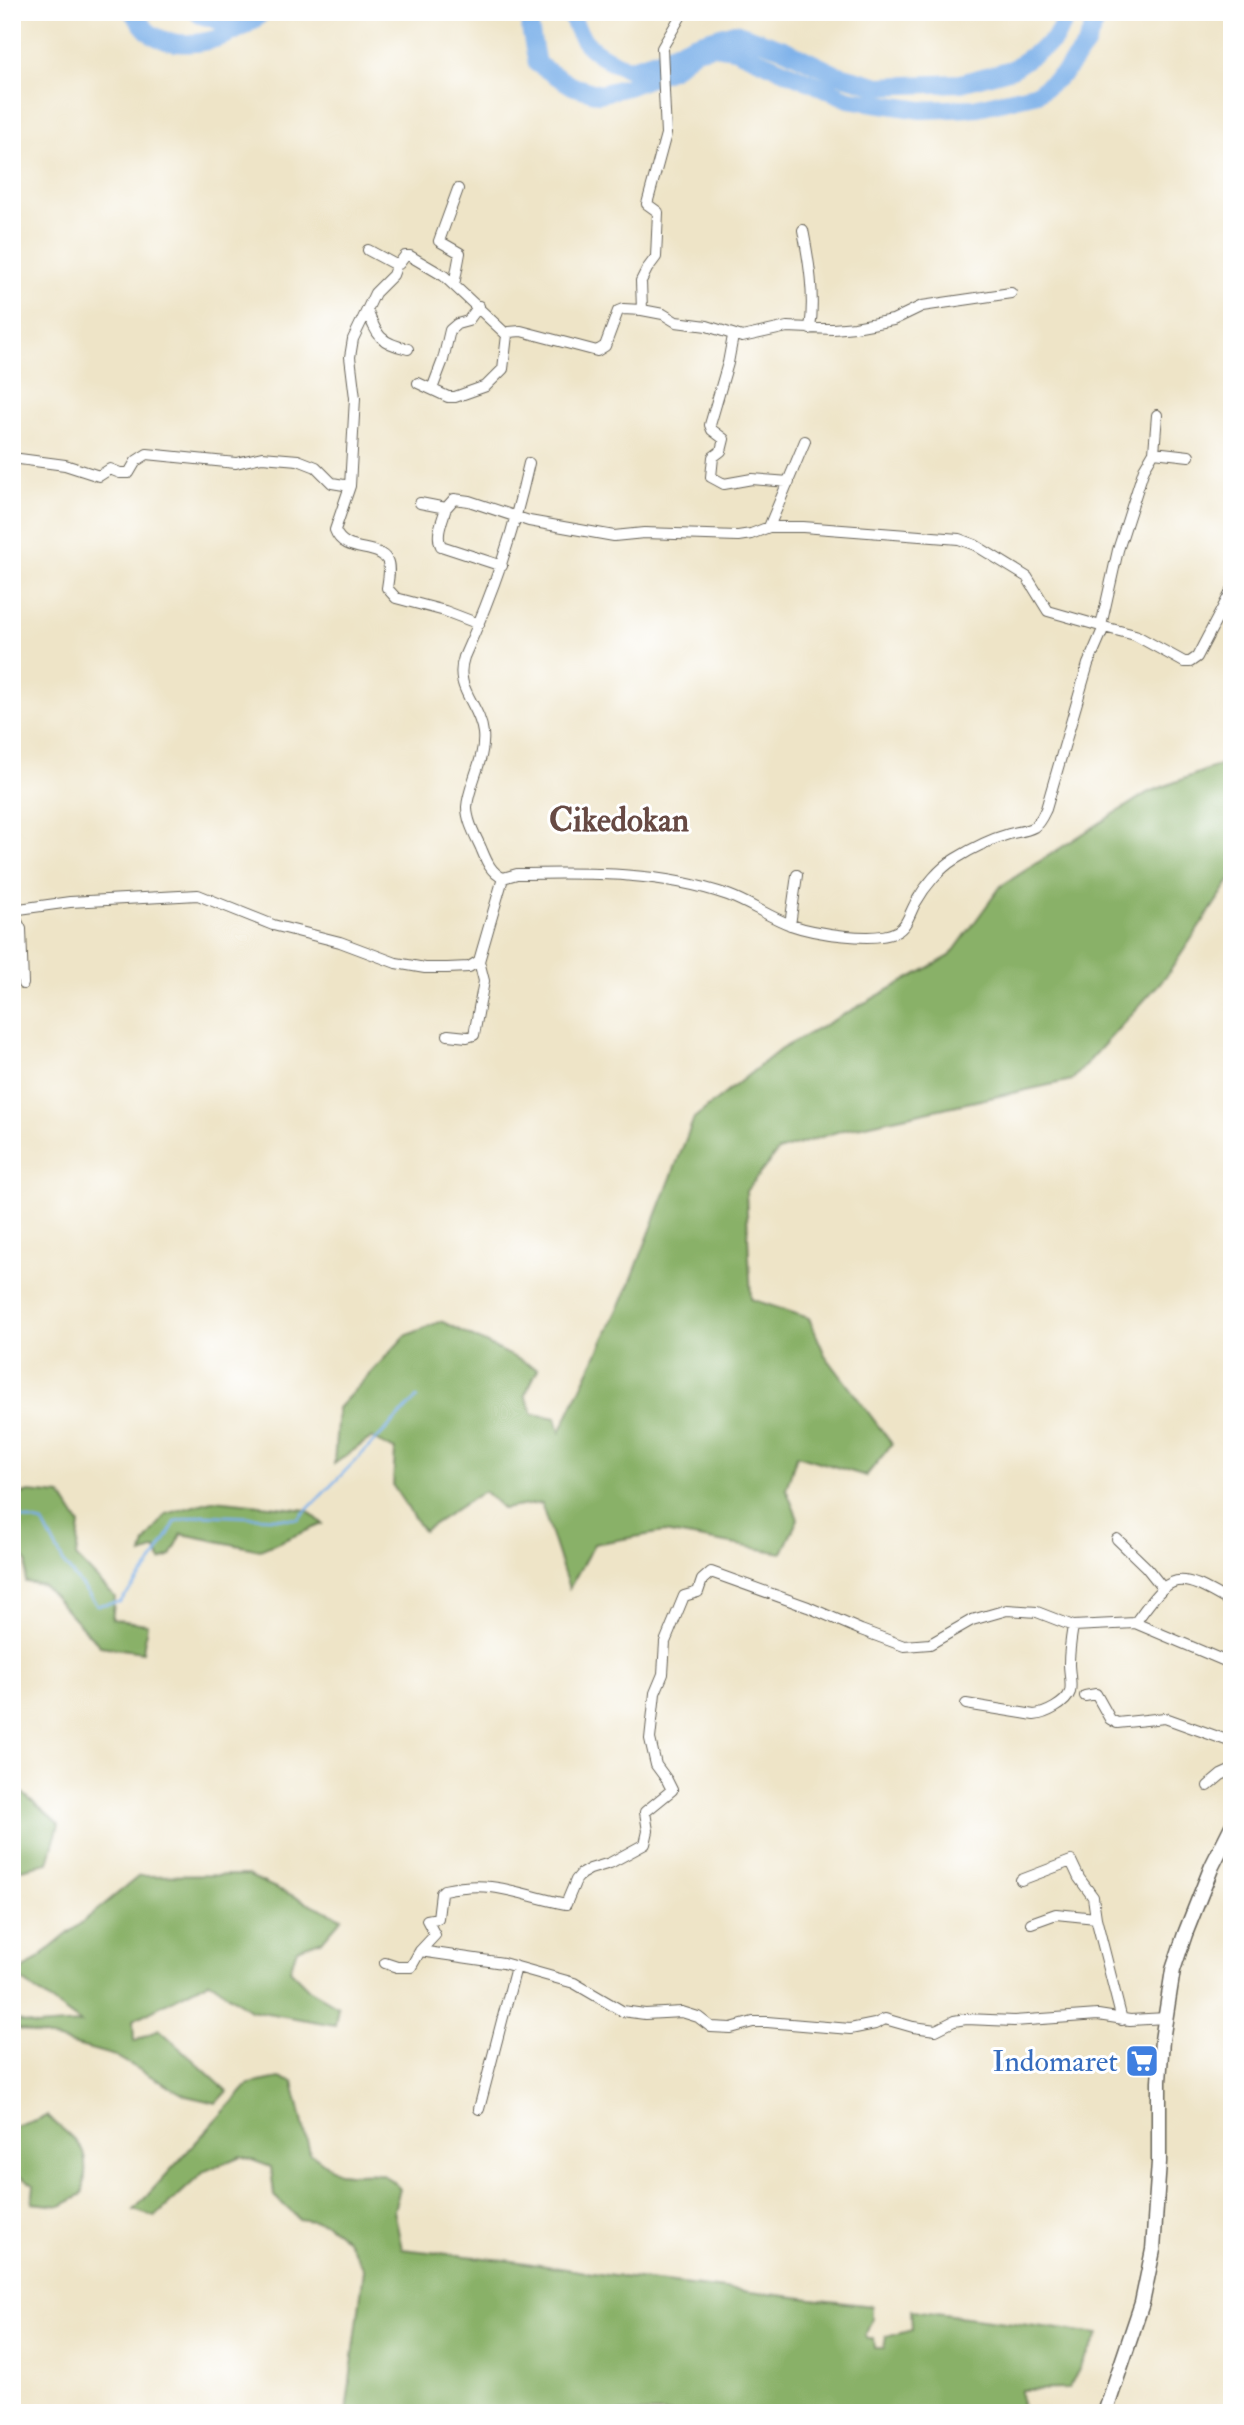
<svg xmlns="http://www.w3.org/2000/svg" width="1244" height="2425" font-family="'IM FELL Double Pica',serif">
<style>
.forest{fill:#89b167;stroke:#526642;stroke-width:2}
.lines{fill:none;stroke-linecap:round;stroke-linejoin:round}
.stream{stroke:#7bb0e9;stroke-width:2.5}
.river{stroke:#7bb0e9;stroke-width:18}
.street-casing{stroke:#666258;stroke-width:12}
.secondary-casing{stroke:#666258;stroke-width:17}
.street{stroke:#fff;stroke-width:10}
.secondary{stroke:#fff;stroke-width:14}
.labels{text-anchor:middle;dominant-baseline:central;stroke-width:6;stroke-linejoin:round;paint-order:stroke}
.shop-label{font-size:30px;fill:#366cbe;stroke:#fff;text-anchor:end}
.quarter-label{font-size:33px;font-weight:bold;fill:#674a44;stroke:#fff}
</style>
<rect width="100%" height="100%" fill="#fff"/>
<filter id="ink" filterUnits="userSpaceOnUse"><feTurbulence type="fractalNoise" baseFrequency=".0143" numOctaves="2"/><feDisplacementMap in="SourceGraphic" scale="14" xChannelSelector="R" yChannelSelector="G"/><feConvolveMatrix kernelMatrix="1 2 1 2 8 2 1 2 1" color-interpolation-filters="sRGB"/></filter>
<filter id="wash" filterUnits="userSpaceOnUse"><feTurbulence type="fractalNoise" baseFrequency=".00686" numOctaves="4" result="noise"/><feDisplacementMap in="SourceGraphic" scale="28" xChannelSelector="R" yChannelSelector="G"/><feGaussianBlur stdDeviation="1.57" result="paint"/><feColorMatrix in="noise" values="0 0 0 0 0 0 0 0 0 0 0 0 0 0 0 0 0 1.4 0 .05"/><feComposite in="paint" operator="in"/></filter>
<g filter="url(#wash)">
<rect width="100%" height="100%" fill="#eee4c7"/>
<!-- forest -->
<path class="forest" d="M1232 760V878L1168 974 1072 1080 843 1130 778 1151 746 1191 751 1299 809 1318 825 1355 892 1444 866 1476 797 1455 786 1489 798 1519 782 1553 664 1532 594 1544 569 1589 541 1503 503 1509 484 1491 423 1531 393 1486 395 1450 371 1438 334 1464 338 1408 405 1336 441 1321 538 1369 525 1395 533 1414 556 1418 560 1432 629 1286 694 1118 781 1049 950 956 1001 886 1147 793Z
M29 1492 61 1495 80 1525 76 1557 115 1597 112 1619 147 1624 143 1652 100 1646 43 1585 25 1582 27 1562 12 1542V1497Z
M215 1500 307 1510 323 1524 260 1550 182 1534 171 1556 161 1561 156 1549 142 1554 145 1543 166 1514Z
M12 1784 59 1824 48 1863 12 1871Z
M247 1875 342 1918 323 1940 297 1949 290 1970 309 1989 338 2006 335 2025 250 2010 209 1981 133 2020 134 2042 159 2029 227 2091 216 2103 186 2096 115 2056 12 2027V2019L36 2026 81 2023 16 1976 139 1876Z
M279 2078 293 2082 310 2153C319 2158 329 2168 338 2172 361 2180 378 2162 400 2189L394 2210 402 2249 513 2261 613 2276 872 2306V2319L865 2336 868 2339H874L875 2348H884L886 2337 912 2330 911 2310 1099 2334 1068 2389 1021 2390 1022 2412 1011 2413H346L364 2269 347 2240 325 2223 299 2219 274 2196 271 2167 241 2156 205 2171 155 2217 134 2210 249 2084Z
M47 2116C81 2145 92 2148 82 2195L61 2206 32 2203 34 2185 12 2172V2128Z"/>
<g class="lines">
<!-- stream -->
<path class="stream" d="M12 1516 43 1523 65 1565 97 1605 120 1602 150 1566 176 1521 203 1515 298 1519 417 1398"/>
<!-- river -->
<path class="river" d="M132 12C138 19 144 28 150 33 183 56 237 37 263 12
M198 12 200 15 228 23 244 14
M527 12 537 64 572 86 599 94 627 87 673 69 695 50 715 46 734 49 849 99 921 110 974 108 1038 93 1064 73 1086 45 1099 12
M571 12C580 47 598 55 628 69L662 58 694 44 735 32 784 49 836 74 879 86 961 83 1012 69 1053 41 1070 12"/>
</g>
</g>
<g filter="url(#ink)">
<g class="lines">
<defs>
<path id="street" d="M803 230C809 261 815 297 810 329
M368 250 394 264H399L405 256H410L444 276 507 335
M397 264 393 275 375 293 367 310C377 336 380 343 408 349
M454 285 460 253 439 241 458 189
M367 310 353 339 350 357 355 398 350 486 335 530C344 555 377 543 387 560 391 567 388 581 387 588L396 598 445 611 479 624
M642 310 663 314 676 322 707 326 742 337 787 327 833 329 855 327 893 320 922 306 1011 293
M733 336 728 363 710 425 712 430 724 439 721 451 713 457 711 477 724 484 752 479 789 482
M418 383 448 397H455L486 386 503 369 507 335 509 332 521 331 597 351 605 346 618 311 623 309 642 310 641 281 647 269 656 257 658 212 647 204 666 134 662 48 683 12
M432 389 443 360 450 330 457 324 468 321 479 306
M1154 452 1157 415
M12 458 65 465 99 476 110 469 120 473H129L136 461 147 454 236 463 262 457 298 460 316 467 332 483 350 486
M420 503 446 508 454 499 469 501 529 521 614 536 644 533 738 536 751 534 769 527H803L959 539 975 545 1027 577 1048 611 1104 627
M446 508C443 519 435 535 441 546L502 566
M769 527 805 441
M1101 626 1118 550 1144 469 1154 452 1189 456
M503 878C490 872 486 860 481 848 475 835 467 821 467 807 468 786 486 758 483 733 480 704 453 689 464 657 494 590 513 535 529 463
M12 910 70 902 198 895 273 925 340 942 396 963 425 968H447L469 967 479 961 503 878 517 874C588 873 660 871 728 895 750 903 769 917 791 925 813 933 875 943 896 932 907 927 910 912 916 902 925 886 940 868 955 859 971 849 991 839 1009 834 1017 832 1027 831 1034 827 1040 823 1043 815 1046 809L1088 664 1104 627 1135 635 1184 662H1190L1197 657 1232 590
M12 912 21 929 23 984
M790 925 797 875
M448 1035 467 1037 474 1035 484 981 479 961
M1117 1539 1146 1567 1162 1587
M1135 1623 1232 1664
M1085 1696 1096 1694 1110 1719 1117 1723 1165 1718 1232 1742
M966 1704 1034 1715C1045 1714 1066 1704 1070 1692 1072 1684 1069 1672 1069 1664 1069 1651 1071 1638 1073 1626
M1208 1786 1221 1775 1232 1770
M1021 1880 1071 1861 1079 1878 1093 1897 1096 1918
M1031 1923 1056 1914 1096 1918 1122 2020
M420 1951 435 1935 427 1920 438 1918 441 1893 444 1890C496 1879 518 1895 566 1904L576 1880 581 1874 590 1869 610 1863 645 1844 648 1831 645 1812 672 1790 667 1780 656 1765 650 1739 655 1693 663 1674 665 1642 684 1596 698 1592 702 1580 711 1572 808 1607 861 1630 904 1646 930 1644 972 1620 1007 1610 1037 1612 1073 1626 1135 1623C1172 1571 1176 1570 1232 1603
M385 1963 397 1967H411L420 1951 503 1963 574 1983 622 2011 645 2014 682 2012 698 2017 711 2027 731 2028 753 2022H767L850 2029 875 2024 885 2019 913 2027 936 2030 954 2021 966 2019 1014 2021 1098 2015 1130 2020 1166 2018
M479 2109 516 1967"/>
<path id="secondary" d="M1105 2413 1142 2303 1153 2250 1159 2162V2081L1162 2040 1173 1970 1185 1934 1212 1866 1232 1826"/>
</defs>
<!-- street casing -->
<use href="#street" class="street-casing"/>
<!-- secondary casing -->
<use href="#secondary" class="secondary-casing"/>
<!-- street -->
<use href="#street" class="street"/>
<!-- secondary -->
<use href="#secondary" class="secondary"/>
</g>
</g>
<!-- icons -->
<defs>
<symbol id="supermarket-square" viewBox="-11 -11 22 22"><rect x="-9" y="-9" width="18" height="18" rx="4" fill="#3f7fe0" stroke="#fff"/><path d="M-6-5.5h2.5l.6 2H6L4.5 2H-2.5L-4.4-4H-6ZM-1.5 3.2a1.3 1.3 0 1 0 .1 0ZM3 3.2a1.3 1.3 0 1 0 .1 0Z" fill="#fff"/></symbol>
</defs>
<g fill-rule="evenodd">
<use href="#supermarket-square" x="1123" y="2042" width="38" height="38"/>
</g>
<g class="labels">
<!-- shop labels -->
<g class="shop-label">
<text x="1118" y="2061">Indomaret</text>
</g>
<!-- quarter labels -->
<g class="quarter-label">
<text x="619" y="820">Cikedokan</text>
</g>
</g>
<!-- margin -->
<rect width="1244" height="2425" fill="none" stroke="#fff" stroke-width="42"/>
</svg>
